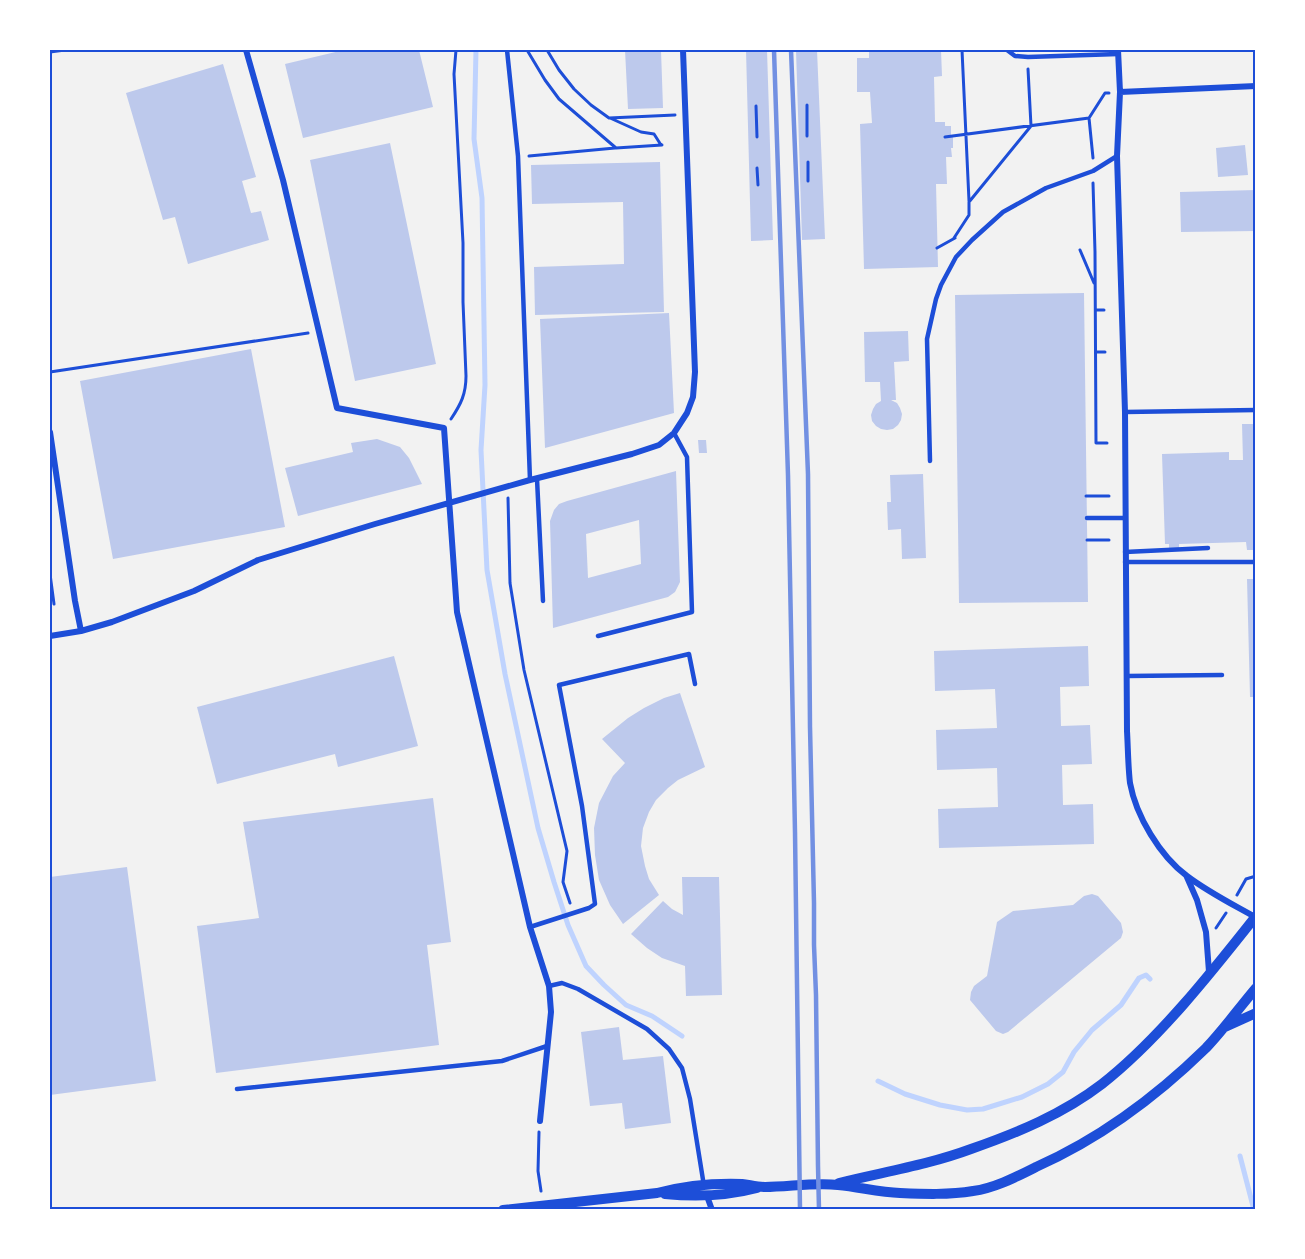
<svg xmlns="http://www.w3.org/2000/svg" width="1305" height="1259" font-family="Inter,sans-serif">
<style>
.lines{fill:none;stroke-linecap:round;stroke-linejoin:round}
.stream{stroke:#bfd3fe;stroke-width:5}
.building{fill:#bdc9ec;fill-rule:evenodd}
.path{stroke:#1d4ed8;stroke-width:3}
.service{stroke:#1d4ed8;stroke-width:4.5}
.minor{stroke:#1d4ed8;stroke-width:6}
.tertiary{stroke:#1d4ed8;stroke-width:10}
.rail{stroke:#7290e2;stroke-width:4.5}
.neatline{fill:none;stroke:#1d4ed8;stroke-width:2}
</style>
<rect width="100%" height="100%" fill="#f2f2f2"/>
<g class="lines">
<!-- stream -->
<path class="stream" d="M476 50 474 139 482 198 485 385 481 450 487 570 505 674 538 828 554 882 568 925 586 966 604 985 626 1005 652 1016 682 1036
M878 1081 905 1094 940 1105 967 1110 983 1109 1022 1097 1048 1084 1063 1072 1074 1052 1092 1030 1121 1005 1139 978 1146 975 1150 979
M1240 1156 1254 1210"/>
</g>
<!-- building -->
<path class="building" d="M344 50H419L433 107 303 138 285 64Z
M625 50H661L663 108 628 109Z
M746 50H767L773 240 751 241Z
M796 50H817L825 239 802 240Z
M869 50H941L942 76 934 77 935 122H945V126H951V135H953V148H951L952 157H946L947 184H936L938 267 864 269 860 124 872 123 870 92H857V58H869Z
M223 64 256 177 242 181 251 213 261 211 269 240 188 264 175 217 163 220 126 93Z
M390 143 436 364 355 381 310 160Z
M1245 145 1248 175 1218 177 1216 148Z
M660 162 664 312 535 315 534 267 624 264 623 202 532 204 531 165Z
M1256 190V231L1181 232 1180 192Z
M1084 293 1088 602 959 603 955 295Z
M669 313 674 413 545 448 540 319Z
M908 331 909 361 894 362 896 400H891L897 403 900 408 902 414 901 420 898 425 893 429 887 430 881 429 876 426 872 421 871 415 873 409 876 404 881 401 880 382H865L864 332Z
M251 349 285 527 113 559 80 381Z
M1242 424H1256V550H1247L1246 542 1179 544V551H1169V544H1165L1162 454 1229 452V460H1243Z
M377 439 400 447 409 458 422 484 298 516 285 468 353 452 351 443Z
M698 440H706L707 453H699Z
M676 471 680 582 675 592 668 597 553 628 550 521 554 510 559 504 567 501ZM639 520 641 564 588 578 586 534Z
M923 474 926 558 902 559 901 529 888 530 887 502H891L890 475Z
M1247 579H1256V697H1250Z
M1088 646 1089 686 1060 687 1061 726 1090 725 1092 764 1062 765 1063 805 1093 804 1094 844 939 848 938 809 998 807 997 768 937 770 936 730 997 728 995 689 935 691 934 651Z
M394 656 418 746 338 767 335 754 217 784 197 707Z
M680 693 705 767 678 780 668 788 656 800 649 812 643 828 641 846 645 866 649 879 659 895 623 924 610 905 599 880 595 855 594 828 599 803 613 776 625 763 602 739 628 718 644 708 664 698Z
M433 798 451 942 427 945 439 1045 216 1073 197 926 259 918 243 822Z
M127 867 156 1081 50 1095V877Z
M682 877H719L722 995 686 996 685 966 662 958 647 948 631 934 663 901 672 909 683 915Z
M1092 894 1098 896 1121 923 1123 932 1121 938 1008 1032 1003 1034 996 1031 970 1000 971 992 974 986 987 976 997 922 1013 911 1073 905 1084 896Z
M619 1027 623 1060 663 1056 671 1123 625 1129 622 1103 590 1106 581 1032Z"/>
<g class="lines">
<!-- path -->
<path class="path" d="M527 50 545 80 559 99 616 148 662 145
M547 50 559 70 574 89 591 105 609 118 675 115
M962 50 969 201
M50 52 65 50
M807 105V136
M756 106 757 137
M610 118 641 132 654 134 661 145
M1089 118 1093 158
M945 137 1089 118 1105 93H1109
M529 156 615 148
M808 162V181
M757 168 758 185
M1093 183 1095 252 1096 443H1107
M954 238 969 215V202L1031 126 1028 69
M937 248 955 238
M1080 250 1094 283
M1096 310H1104
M1096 352H1105
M50 372 308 333
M451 419C461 404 466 394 466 376L463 302V243L454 74 456 50
M1086 496H1109
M508 498 510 583 524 670 567 851 563 882 570 903
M1087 540H1109
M50 574 54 604
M1237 895 1246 879 1256 876
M1216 928 1226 913
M539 1132 538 1171 541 1191"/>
<!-- service -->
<path class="service" d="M507 50 518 156 530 480
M1007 50 1015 56 1028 57 1118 54
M1125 412 1256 410
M930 461 927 339 936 299 941 285 956 257 972 240 1003 212 1046 188 1093 171 1117 156
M537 479 543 601
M1087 518H1125
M1125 552 1208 548
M1125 562H1256
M598 636 692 612 687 457 674 433
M1127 676 1222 675
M530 927 589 908 595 904 582 806 559 685 689 654 695 684
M549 986 562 983 578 989 647 1029 669 1049 682 1068 690 1099 704 1186
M237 1089 502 1061 547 1046"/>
<!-- minor -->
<path class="minor" d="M246 50 283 180 337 408 444 428 457 612 530 927 549 986 551 1012 540 1121
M1118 50 1120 92 1117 156 1125 412 1127 731C1128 748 1128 766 1130 783 1136 816 1160 856 1187 876 1208 892 1232 904 1255 917
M1120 92 1256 86
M50 432 75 601 81 631
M50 636 81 631 112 622 194 591 258 560 375 524 530 480 632 454 659 445 674 433 687 413 693 397 695 372 683 50
M1186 875 1197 900 1206 932 1209 972
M707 1196 712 1210"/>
<!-- tertiary -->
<path class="tertiary" d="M1225 1027 1256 1013
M839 1183C883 1172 928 1165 971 1149 1017 1133 1063 1114 1102 1084 1158 1040 1211 973 1256 916
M665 1194C696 1197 727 1196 757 1188
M503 1210 657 1193C684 1186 714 1183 742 1184 750 1185 757 1187 765 1187 788 1187 816 1182 838 1185 859 1187 879 1192 900 1193 924 1194 949 1195 973 1191 995 1188 1016 1177 1036 1167 1099 1139 1157 1096 1206 1048 1224 1029 1239 1008 1256 988"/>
<!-- rail -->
<path class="rail" d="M774 50 788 475 795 832 800 1210
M791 50 808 474 810 727 814 903V945L816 995 818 1166 819 1210"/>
</g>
<!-- border -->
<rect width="1305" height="1259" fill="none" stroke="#ffffff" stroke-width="102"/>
<rect x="51" y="51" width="1203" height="1157" class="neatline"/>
</svg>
